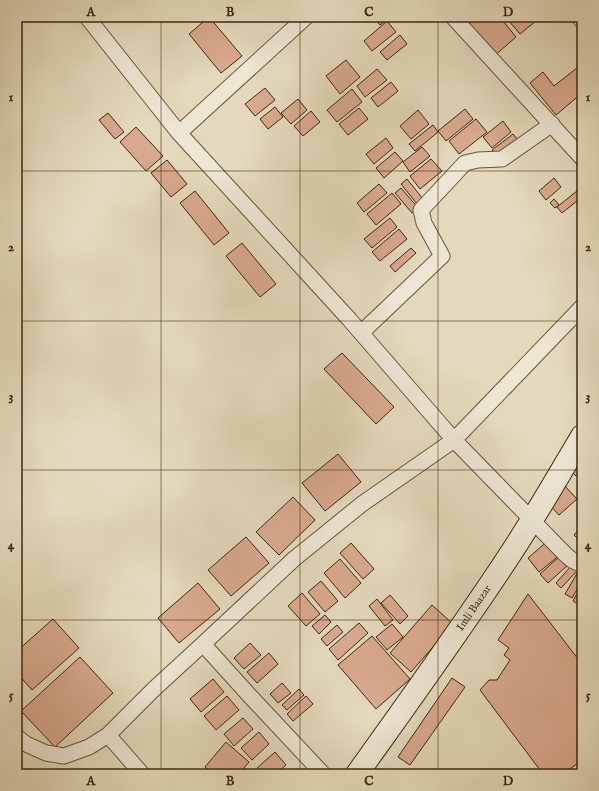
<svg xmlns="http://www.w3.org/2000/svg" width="599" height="791" font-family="'IM FELL English',serif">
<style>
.building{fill:#d9a98f;stroke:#3f270c}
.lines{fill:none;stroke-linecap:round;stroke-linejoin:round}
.minor-casing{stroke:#685438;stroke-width:17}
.secondary-casing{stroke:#3f270c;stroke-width:24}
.minor{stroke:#ede6d3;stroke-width:15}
.secondary{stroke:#ede6d3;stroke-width:22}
.grid{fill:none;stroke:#3f270c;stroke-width:1;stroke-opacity:0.55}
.labels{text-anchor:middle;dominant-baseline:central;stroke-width:3;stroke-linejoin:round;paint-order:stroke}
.street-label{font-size:11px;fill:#3f270c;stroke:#ede6d3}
.neatline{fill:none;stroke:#3f270c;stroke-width:1.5}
.grid-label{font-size:13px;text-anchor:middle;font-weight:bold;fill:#3f270c}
</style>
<rect width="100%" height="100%" fill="#e4d9bc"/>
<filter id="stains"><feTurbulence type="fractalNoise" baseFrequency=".005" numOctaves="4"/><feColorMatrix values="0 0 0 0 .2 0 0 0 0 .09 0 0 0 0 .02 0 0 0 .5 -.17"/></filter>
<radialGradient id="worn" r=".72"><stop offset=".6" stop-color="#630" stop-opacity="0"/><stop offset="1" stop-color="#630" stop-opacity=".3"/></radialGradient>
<!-- building -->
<path class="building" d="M209 17 242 56 221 73 189 34Z
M375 17H390L380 25 374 18Z
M476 17H500L516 37 493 57 467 25Z
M511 17H541L520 34 508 20Z
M387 21 396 32 372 51 364 41Z
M400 35 407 44 387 60 380 52Z
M346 60 360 77 340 94 326 76Z
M582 64V93L556 115 530 83 543 72 554 86Z
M377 69 387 80 365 97 357 86Z
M391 82 398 91 378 107 371 98Z
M265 88 275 100 255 116 245 104Z
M352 89 362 102 337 122 327 110Z
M298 99 307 110 291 124 281 113Z
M275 107 283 117 268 129 260 119Z
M359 108 368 119 348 135 339 124Z
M465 109 473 119 446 141 438 131Z
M418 110 429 124 411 139 400 126Z
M311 111 320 122 303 136 294 126Z
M108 113 124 132 115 139 99 120Z
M476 119 487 132 459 154 449 141Z
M503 121 511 132 492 148 483 137Z
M433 125 438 132 415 151 409 144Z
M136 127 163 156 146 171 120 142Z
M513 134 518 140 498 157 492 150Z
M386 138 393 148 374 164 366 154Z
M422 147 430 156 410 172 403 162Z
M395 152 403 161 384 178 376 168Z
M431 159 442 171 420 189 410 176Z
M167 160 187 184 171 197 151 173Z
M554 178 561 187 546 200 539 191Z
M407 179 423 199 417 204 401 184Z
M379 184 387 193 364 212 357 203Z
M401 188 418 208 412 213 395 193Z
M195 191 229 233 214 245 180 203Z
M577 191 582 197 562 213 557 207Z
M392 193 401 204 376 225 367 214Z
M554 199 559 205 555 208 550 203Z
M390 218 397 227 372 248 364 239Z
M399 229 407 239 380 261 372 252Z
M242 243 276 284 260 297 226 256Z
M411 248 416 253 395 272 390 266Z
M342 353 394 407 376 424 324 369Z
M338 454 361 482 325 511 302 483Z
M582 455V471L576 476 568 468Z
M563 484 577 499 559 515 545 500Z
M293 497 315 520 279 555 256 532Z
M581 527 582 528V543L574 535Z
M246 537 269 563 231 596 208 570Z
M549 540 561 554 539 572 528 558Z
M351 543 374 569 363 579 340 553Z
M561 555 569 564 548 583 540 574Z
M340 559 361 583 345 598 324 573Z
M572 565 578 570 561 588 556 583Z
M579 570 582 572V581L572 598 565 594Z
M321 581 338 601 325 612 308 592Z
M198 583 220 609 179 643 158 618Z
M582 584V600L579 605 573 601Z
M302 593 320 614 306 626 288 606Z
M528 594 582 664V760L563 774H543L480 690 489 680H497L510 660 504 655 509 648 498 640Z
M390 595 408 616 400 624 381 603Z
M377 599 393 620 385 626 369 606Z
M432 605 453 624 411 672 390 653Z
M325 615 331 622 319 634 312 626Z
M53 619 79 648 32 690 17 673V651Z
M359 623 368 633 338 660 329 649Z
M392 624 403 637 387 650 376 637Z
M337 625 343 632 327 646 321 639Z
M372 636 410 679 376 709 338 665Z
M250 643 261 655 244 669 234 658Z
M269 653 278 664 257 683 247 672Z
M80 657 113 693 55 747 21 711Z
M452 678 465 687 410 765 398 757Z
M213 679 224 692 201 712 190 699Z
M282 683 291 693 278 703 270 694Z
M299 689 304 695 287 710 282 705Z
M227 696 239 710 216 730 204 716Z
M306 696 313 704 293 721 287 714Z
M243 718 253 729 234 746 224 734Z
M259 732 269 744 252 760 241 748Z
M226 742 249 762 239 774H213L205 767Z
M275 752 286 765 276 774H263L257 768Z
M287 769 291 774H281Z"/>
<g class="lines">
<defs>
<path id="minor" d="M87 17 179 133 349 319 454 440 565 554 572 560 582 565
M453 17 582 158
M579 17 582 21
M179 133 306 17
M361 333 442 256 424 223 421 210 465 163 478 160 502 159 552 124
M203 644 294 559 362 504 454 440 582 307
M108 735 142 774
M17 737 26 744 46 753 64 756 89 747 108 735 154 689 203 644 249 695 323 774"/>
<g id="secondary">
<path id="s1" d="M357 774C409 701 462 628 511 553 536 515 559 475 582 436"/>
</g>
</defs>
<!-- minor casing -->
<use href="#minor" class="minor-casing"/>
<!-- secondary casing -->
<use href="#secondary" class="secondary-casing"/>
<!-- minor -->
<use href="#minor" class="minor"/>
<!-- secondary -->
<use href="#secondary" class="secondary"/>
</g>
<!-- grid -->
<path class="grid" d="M161 17V774M300 17V774M438 17V774M17 171H582M17 321H582M17 470H582M17 620H582"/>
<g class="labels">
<!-- street labels -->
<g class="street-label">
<text stroke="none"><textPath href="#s1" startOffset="203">Imli Baazar</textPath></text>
</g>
</g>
<!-- margin -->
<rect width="599" height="791" fill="none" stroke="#e4d9bc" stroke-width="44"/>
<rect x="22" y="22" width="555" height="747" class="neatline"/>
<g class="grid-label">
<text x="91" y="16">A</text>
<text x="230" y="16">B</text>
<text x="369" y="16">C</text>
<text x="508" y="16">D</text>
<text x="11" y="101">1</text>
<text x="588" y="101">1</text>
<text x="11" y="251">2</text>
<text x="588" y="251">2</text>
<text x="11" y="400">3</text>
<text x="588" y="400">3</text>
<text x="11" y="549">4</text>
<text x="588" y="549">4</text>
<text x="11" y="699">5</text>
<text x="588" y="699">5</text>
<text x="91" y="785">A</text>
<text x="230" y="785">B</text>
<text x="369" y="785">C</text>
<text x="508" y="785">D</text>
</g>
<rect width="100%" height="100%" filter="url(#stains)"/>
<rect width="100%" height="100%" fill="url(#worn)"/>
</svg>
